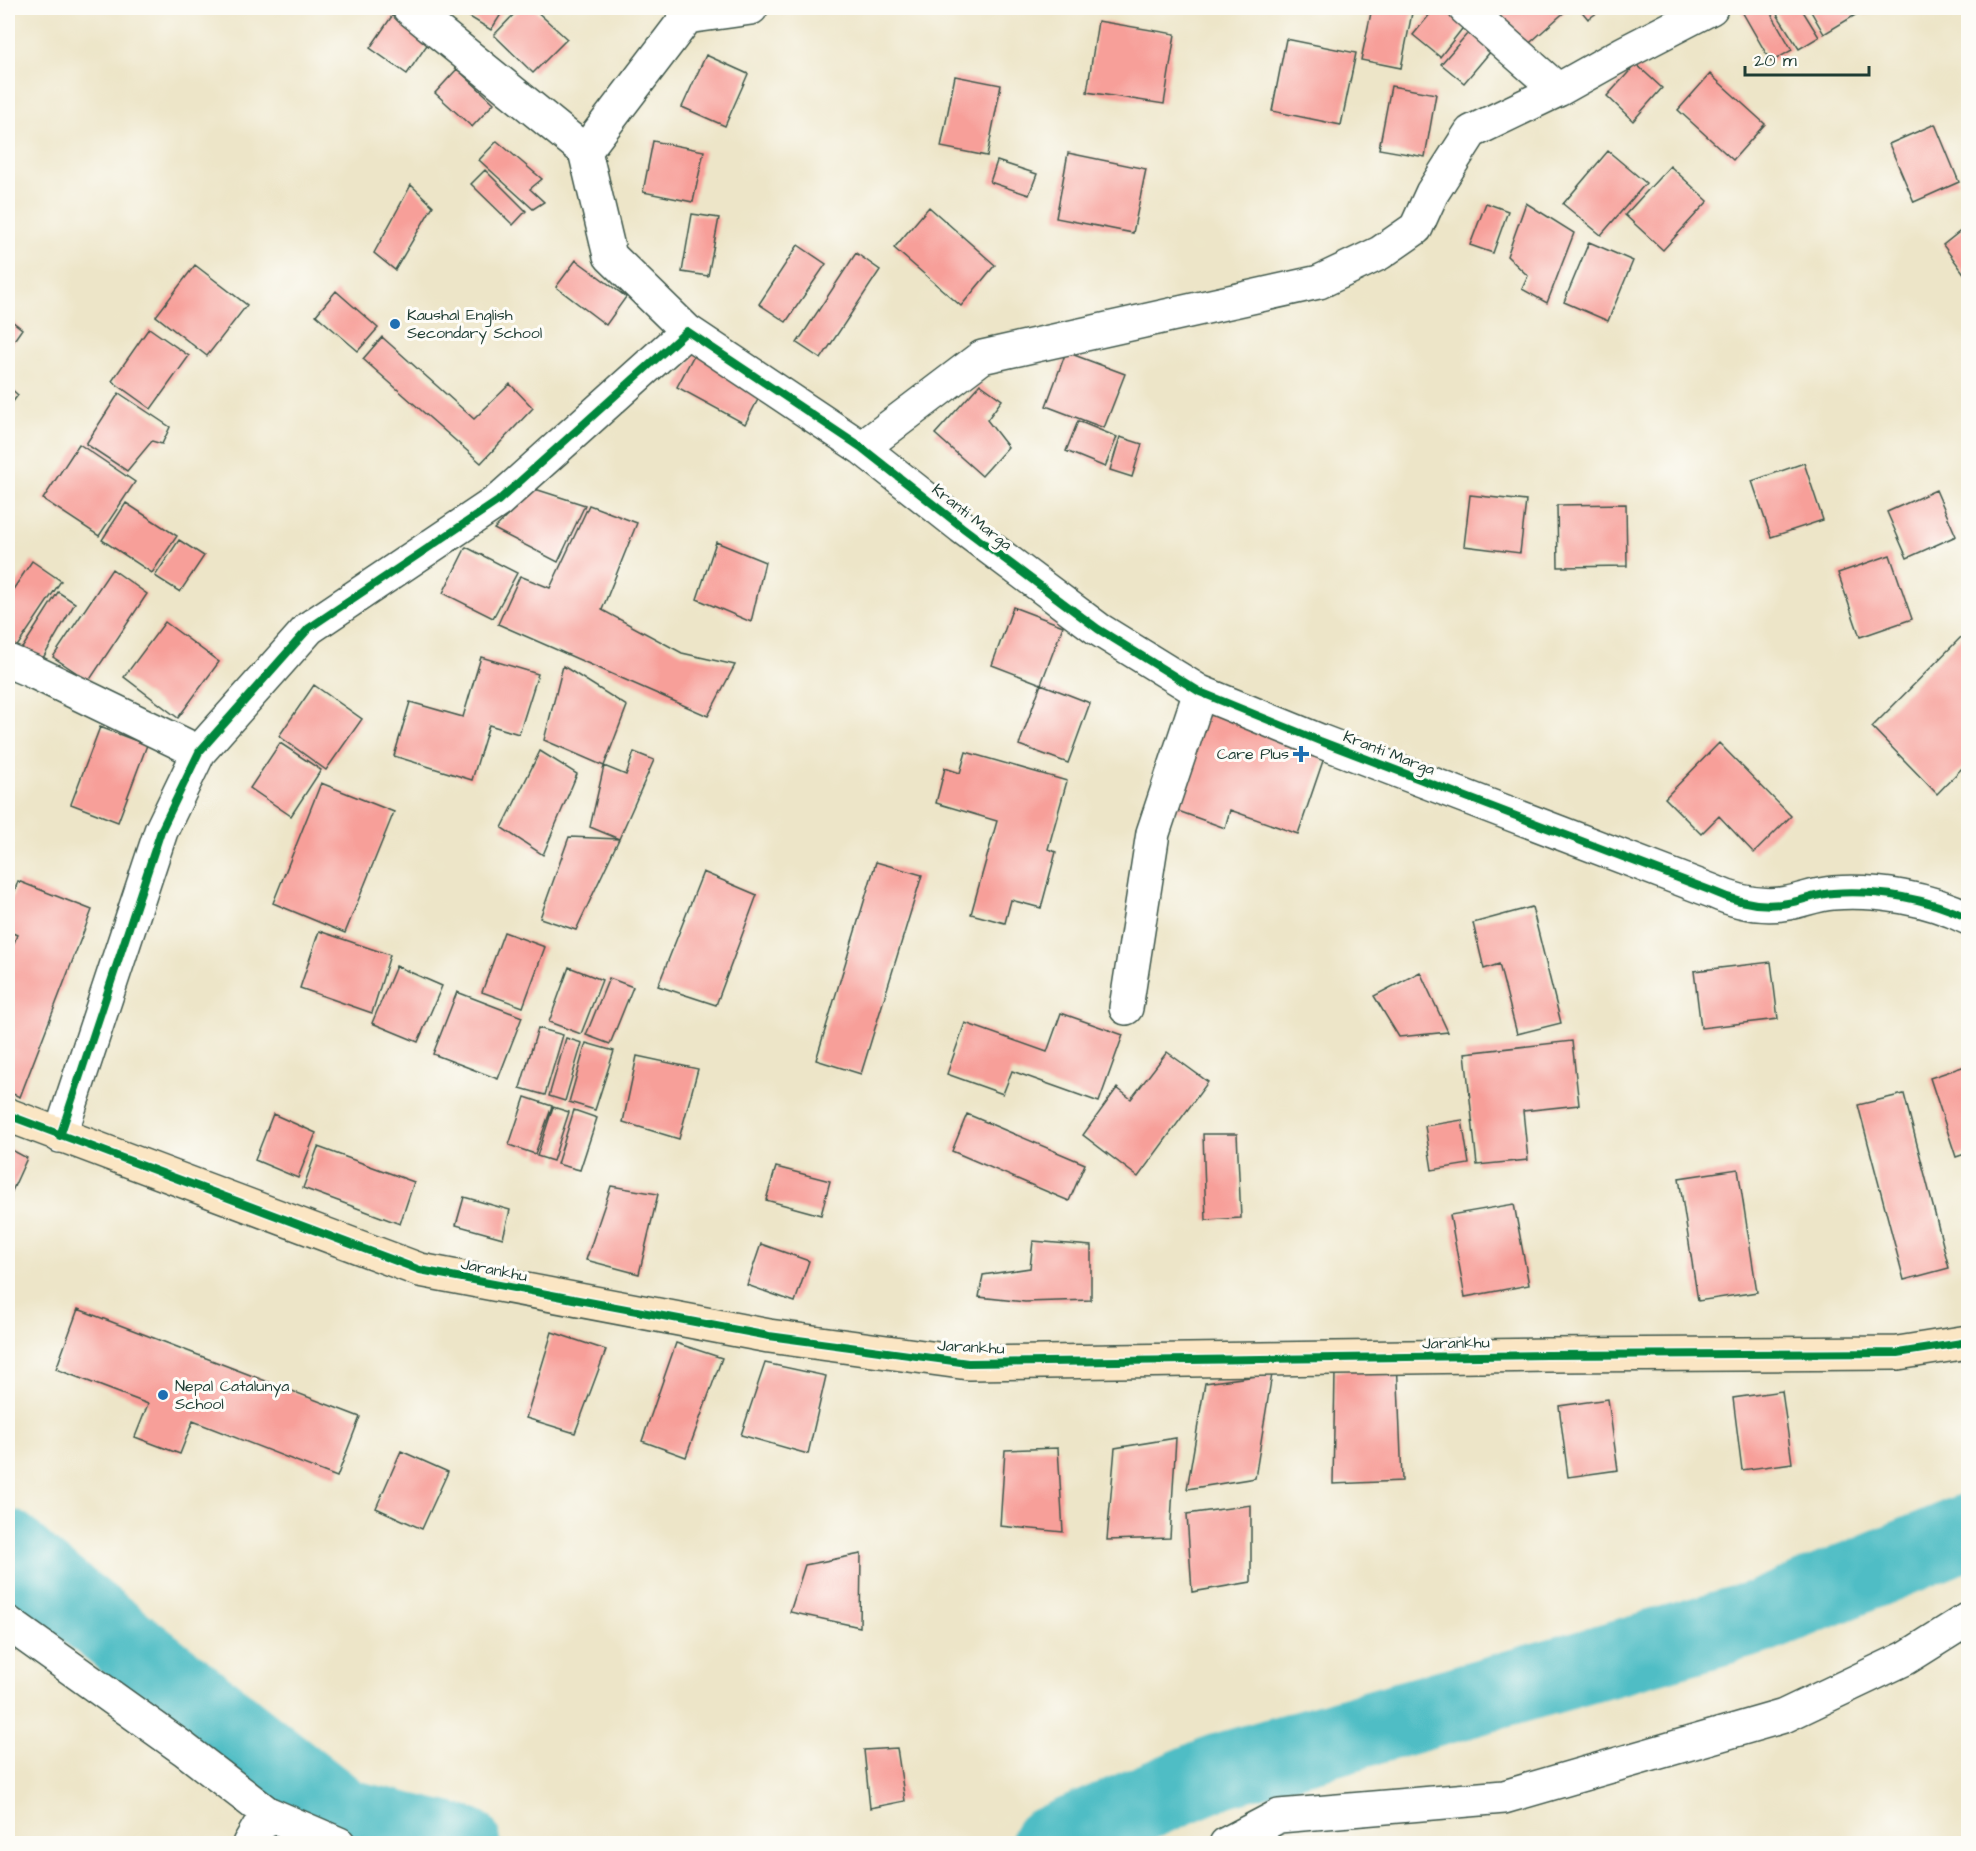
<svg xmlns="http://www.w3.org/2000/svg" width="1976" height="1851" font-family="'Architects Daughter',sans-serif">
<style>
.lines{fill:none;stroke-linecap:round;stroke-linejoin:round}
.river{stroke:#4fbdc5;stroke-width:75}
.building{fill:#f79f99}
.street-casing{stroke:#3e564a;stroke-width:36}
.secondary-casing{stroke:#3e564a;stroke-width:36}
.street{stroke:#fff;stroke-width:33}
.secondary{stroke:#fbe6c4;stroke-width:33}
.cycleway-casing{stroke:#fdfcf7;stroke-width:11}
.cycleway{stroke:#00873e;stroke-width:8}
.poi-dot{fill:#1f6fb2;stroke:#fdfcf7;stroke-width:2}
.labels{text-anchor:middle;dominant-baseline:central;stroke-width:6;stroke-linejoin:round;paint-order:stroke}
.poi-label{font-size:16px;fill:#1f3d34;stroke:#fdfcf7;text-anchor:start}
.street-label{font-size:16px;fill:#1f3d34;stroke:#fdfcf7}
</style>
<rect width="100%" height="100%" fill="#fdfcf7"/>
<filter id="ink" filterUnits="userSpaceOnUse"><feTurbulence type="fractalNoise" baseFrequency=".0167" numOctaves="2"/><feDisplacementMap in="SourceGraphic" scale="12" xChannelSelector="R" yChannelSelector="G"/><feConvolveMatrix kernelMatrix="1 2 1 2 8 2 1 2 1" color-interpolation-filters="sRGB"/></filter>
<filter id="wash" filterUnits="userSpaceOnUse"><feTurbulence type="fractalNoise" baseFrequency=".008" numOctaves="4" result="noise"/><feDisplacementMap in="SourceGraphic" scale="24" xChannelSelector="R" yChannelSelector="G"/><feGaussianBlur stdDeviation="1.35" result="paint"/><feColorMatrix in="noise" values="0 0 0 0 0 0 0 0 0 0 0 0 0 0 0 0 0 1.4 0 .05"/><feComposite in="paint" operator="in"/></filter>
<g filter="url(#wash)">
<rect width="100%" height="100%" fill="#ede5c8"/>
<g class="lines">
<!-- river -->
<path class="river" d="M8 1547 35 1572 345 1816 464 1844
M1048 1844 1219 1771 1763 1616 1968 1531"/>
</g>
<g id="blocks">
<!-- building -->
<path class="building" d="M455 8H505L491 30Z
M520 8H533L567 39 533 73 494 35Z
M1372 8H1413L1401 68 1361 60Z
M1435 8H1454L1469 20 1440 57 1413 35Z
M1486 8H1569L1523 49Z
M1579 8H1604L1588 19Z
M1740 8H1768L1792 50 1771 62Z
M1773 8H1801L1819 37 1799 49Z
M1809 8H1853L1857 14 1824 34Z
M1861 8H1877L1865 15Z
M392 16 429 42 407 74 370 48Z
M1098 21 1175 34 1164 104 1087 92Z
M1474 26 1496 45 1464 83 1441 64Z
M1286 39 1356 53 1341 125 1272 111Z
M706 55 748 74 725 126 682 107Z
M1636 64 1662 88 1633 121 1607 96Z
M457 69 494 103 472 127 435 93Z
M1710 74 1765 124 1733 160 1678 110Z
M955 76 1001 85 987 156 941 147Z
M1391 86 1436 94 1425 157 1379 149Z
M1935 124 1959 182 1914 202 1889 144Z
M497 141 542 179 530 189 544 202 533 209 479 160Z
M653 141 704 151 693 202 643 192Z
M1608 151 1646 183 1601 235 1563 204Z
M1068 153 1146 169 1133 233 1056 218Z
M997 161 1037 174 1029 195 990 182Z
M1670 166 1708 201 1663 250 1625 215Z
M485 170 526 211 513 225 471 184Z
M411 185 433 206 395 270 374 253Z
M1486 203 1508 211 1493 253 1470 245Z
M1526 203 1574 233 1547 303 1522 289 1528 276 1507 256Z
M929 207 995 265 961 306 894 248Z
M692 214 719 218 708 276 682 272Z
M1968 225V279L1943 245Z
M1589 242 1633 261 1608 321 1564 302Z
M798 245 826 264 786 322 759 304Z
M856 253 880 270 821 359 797 343Z
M576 260 626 297 606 325 556 287Z
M195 265 247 305 207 356 156 316Z
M336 291 378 328 358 351 316 315Z
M8 318 22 329 8 349Z
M149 328 189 356 151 409 112 381Z
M382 337 474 419 510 384 533 408 481 463 363 359Z
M1066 352 1125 374 1104 428 1046 406Z
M695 353 763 390 745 424 677 387Z
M980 384 1002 400 987 420 1008 447 982 476 935 434Z
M8 386 18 395 8 408Z
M119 393 170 427 162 444 152 441 127 471 86 444Z
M1078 421 1117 437 1105 467 1066 451Z
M1120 437 1142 444 1132 477 1110 470Z
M79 444 135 482 99 536 43 499Z
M1804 463 1823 520 1771 537 1752 481Z
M535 489 585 505 558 562 494 529Z
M1936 490 1956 536 1907 558 1887 512Z
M1470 495 1526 501 1520 553 1464 546Z
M126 503 177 536 152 573 102 540Z
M1626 504 1627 566 1558 567 1557 505Z
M589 505 637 523 602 610 682 653 735 665 708 716 498 624 520 576 550 588Z
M179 540 204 556 180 592 155 576Z
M716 542 765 562 751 622 697 599Z
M466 547 517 573 493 618 443 593Z
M1890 555 1912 619 1860 637 1838 573Z
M32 561 61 581 16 648 8 643V597Z
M112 569 147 594 89 681 53 657Z
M58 592 75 603 39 665 19 653Z
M1013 607 1063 626 1041 684 1090 703 1068 763 1019 745 1041 684 992 665Z
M165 622 219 662 178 718 124 677Z
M1968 630V762L1937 794 1872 727Z
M481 657 538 674 519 734 489 725 472 780 394 756 410 702 463 717Z
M563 666 627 706 604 766 544 740Z
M314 685 362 719 326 770 279 736Z
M1202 708 1326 752 1298 834 1230 810 1225 828 1167 807Z
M100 727 147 745 118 822 71 804Z
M280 743 321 770 291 816 250 788Z
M1719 743 1791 816 1754 853 1719 816 1701 834 1665 798Z
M540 751 577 774 543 855 502 828Z
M634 752 654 760 619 839 590 827 604 766 626 775Z
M966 752 1067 781 1048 849 1056 852 1041 908 1011 900 1005 923 971 914 997 821 936 803 945 768 960 773Z
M321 783 394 812 345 933 273 903Z
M569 837 619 839 576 930 540 918Z
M876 862 922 875 861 1074 816 1060Z
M703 872 757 895 716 1005 658 986Z
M18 881 92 910 20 1097 8 1092V959L17 935 8 931V910Z
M1532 907 1561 1023 1517 1034 1499 964 1484 969 1473 923Z
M319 931 390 955 372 1013 300 988Z
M504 932 545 947 523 1007 482 992Z
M1771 962 1778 1019 1701 1028 1694 971Z
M396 966 442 986 418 1042 372 1023Z
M569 967 602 980 581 1034 549 1022Z
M1420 972 1448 1032 1399 1037 1374 996Z
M609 978 633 987 610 1044 586 1035Z
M457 992 522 1017 498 1079 433 1054Z
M1061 1013 1123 1035 1099 1102 1012 1071 1003 1094 947 1074 965 1023 1047 1052Z
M538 1028 563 1035 545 1095 520 1088Z
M566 1038 582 1043 565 1101 549 1096Z
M1572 1041 1579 1105 1523 1111 1528 1160 1477 1165 1465 1053Z
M586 1043 614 1051 595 1110 569 1102Z
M1167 1052 1208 1082 1138 1177 1083 1135 1117 1088 1131 1099Z
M637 1056 698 1069 679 1139 623 1122Z
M1968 1065V1153L1956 1157 1930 1078Z
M1904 1094 1949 1268 1904 1280 1858 1105Z
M525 1097 552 1106 535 1154 509 1145Z
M553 1107 569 1112 553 1161 537 1156Z
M574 1110 597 1118 580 1170 557 1164Z
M273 1114 316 1133 298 1178 255 1160Z
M967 1114 1085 1164 1069 1201 952 1151Z
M1462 1120 1469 1164 1432 1170 1425 1126Z
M1203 1134H1237L1241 1218 1206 1220Z
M318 1147 414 1182 400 1224 303 1188Z
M8 1148 27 1158 8 1200Z
M776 1167 830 1181 821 1215 766 1200Z
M1738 1169 1757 1292 1698 1301 1679 1178Z
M611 1186 658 1194 639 1274 586 1260Z
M464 1197 510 1210 503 1238 456 1225Z
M1514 1204 1529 1285 1465 1297 1450 1215Z
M1033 1241 1091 1246V1300L1025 1302 979 1297 983 1275 1030 1268Z
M761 1244 809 1261 795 1302 747 1285Z
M78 1309 360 1417 337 1477 193 1421 180 1454 135 1437 148 1404 56 1369Z
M552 1332 606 1350 575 1433 526 1418Z
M676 1343 722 1358 686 1457 642 1441Z
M1397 1358 1402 1481 1333 1484 1335 1372Z
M765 1363 826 1376 808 1454 741 1435Z
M1272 1374 1255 1478 1187 1489 1205 1383Z
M1782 1391 1792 1463 1742 1470 1733 1398Z
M1608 1399 1618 1470 1568 1477 1559 1406Z
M1176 1438 1170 1538 1107 1540 1115 1448Z
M1058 1448 1063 1532 1000 1526 1005 1450Z
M401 1451 448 1472 422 1529 376 1508Z
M1251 1505V1582L1192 1592 1187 1514Z
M861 1554 860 1627 790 1612 805 1565Z
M897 1748 905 1801 870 1808 864 1750Z"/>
</g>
</g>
<g filter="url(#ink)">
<use href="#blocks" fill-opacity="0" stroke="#3e564a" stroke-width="1.5"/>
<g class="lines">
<defs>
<path id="street" d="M409 8 585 151 610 256 687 331
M1465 8 1558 90
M585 151 687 17 751 8
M862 448 982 357 1319 282 1380 253 1416 228 1432 193 1471 132 1558 90 1624 53 1711 8
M8 661 34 672 199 752
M1126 1008 1153 833 1200 692
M60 1136 161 831 199 752 309 628 498 501 687 331 862 448 962 527 1098 629 1200 692 1320 741 1712 891C1736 902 1761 908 1788 903 1803 900 1818 894 1833 893 1878 890 1928 898 1968 918
M8 1623 184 1749 267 1813 339 1844
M249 1844 267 1813
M1226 1844 1279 1816 1504 1797 1784 1716 1906 1658 1968 1619"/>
<path id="secondary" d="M8 1115 420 1270 769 1336 968 1363 1546 1355 1898 1353 1968 1342"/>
</defs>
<!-- street casing -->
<use href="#street" class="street-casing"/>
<!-- secondary casing -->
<use href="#secondary" class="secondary-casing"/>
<!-- street -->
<use href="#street" class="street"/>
<!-- secondary -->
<use href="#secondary" class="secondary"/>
<defs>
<path id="cycleway" d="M8 1115 420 1270 769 1336 968 1363 1546 1355 1898 1353 1968 1342
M60 1136 161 831 199 752 309 628 498 501 687 331 862 448 962 527 1098 629 1200 692 1320 741 1712 891C1736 902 1761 908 1788 903 1803 900 1818 894 1833 893 1878 890 1928 898 1968 918"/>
</defs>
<!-- cycleway casing -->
<use href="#cycleway" class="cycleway-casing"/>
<!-- cycleway -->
<use href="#cycleway" class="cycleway"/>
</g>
</g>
<!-- markers -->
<g class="poi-dot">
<circle cx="395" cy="324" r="6"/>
<path d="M1298 745h6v6h6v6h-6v6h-6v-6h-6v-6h6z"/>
<circle cx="163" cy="1395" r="6"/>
</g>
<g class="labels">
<!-- poi labels -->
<g class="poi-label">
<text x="407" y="315">Kaushal English<tspan x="407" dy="18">Secondary School</tspan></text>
<text x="1289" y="754" text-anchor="end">Care Plus</text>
<text x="175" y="1386">Nepal Catalunya<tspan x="175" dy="18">School</tspan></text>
</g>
<!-- street labels -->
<g class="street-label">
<text transform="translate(972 517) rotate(38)">Kranti Marga</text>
<text transform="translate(1389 753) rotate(21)">Kranti Marga</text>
<text transform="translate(494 1270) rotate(11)">Jarankhu</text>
<text transform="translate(1456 1343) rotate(-1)">Jarankhu</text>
<text transform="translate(971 1347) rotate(3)">Jarankhu</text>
</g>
</g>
<!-- margin -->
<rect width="1976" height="1851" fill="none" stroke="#fdfcf7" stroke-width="30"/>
<!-- scale -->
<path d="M1745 66v9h124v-9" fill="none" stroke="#1f3d34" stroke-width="3"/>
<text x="1754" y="66" font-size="18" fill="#1f3d34" stroke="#fdfcf7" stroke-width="4.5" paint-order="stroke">20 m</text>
</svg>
